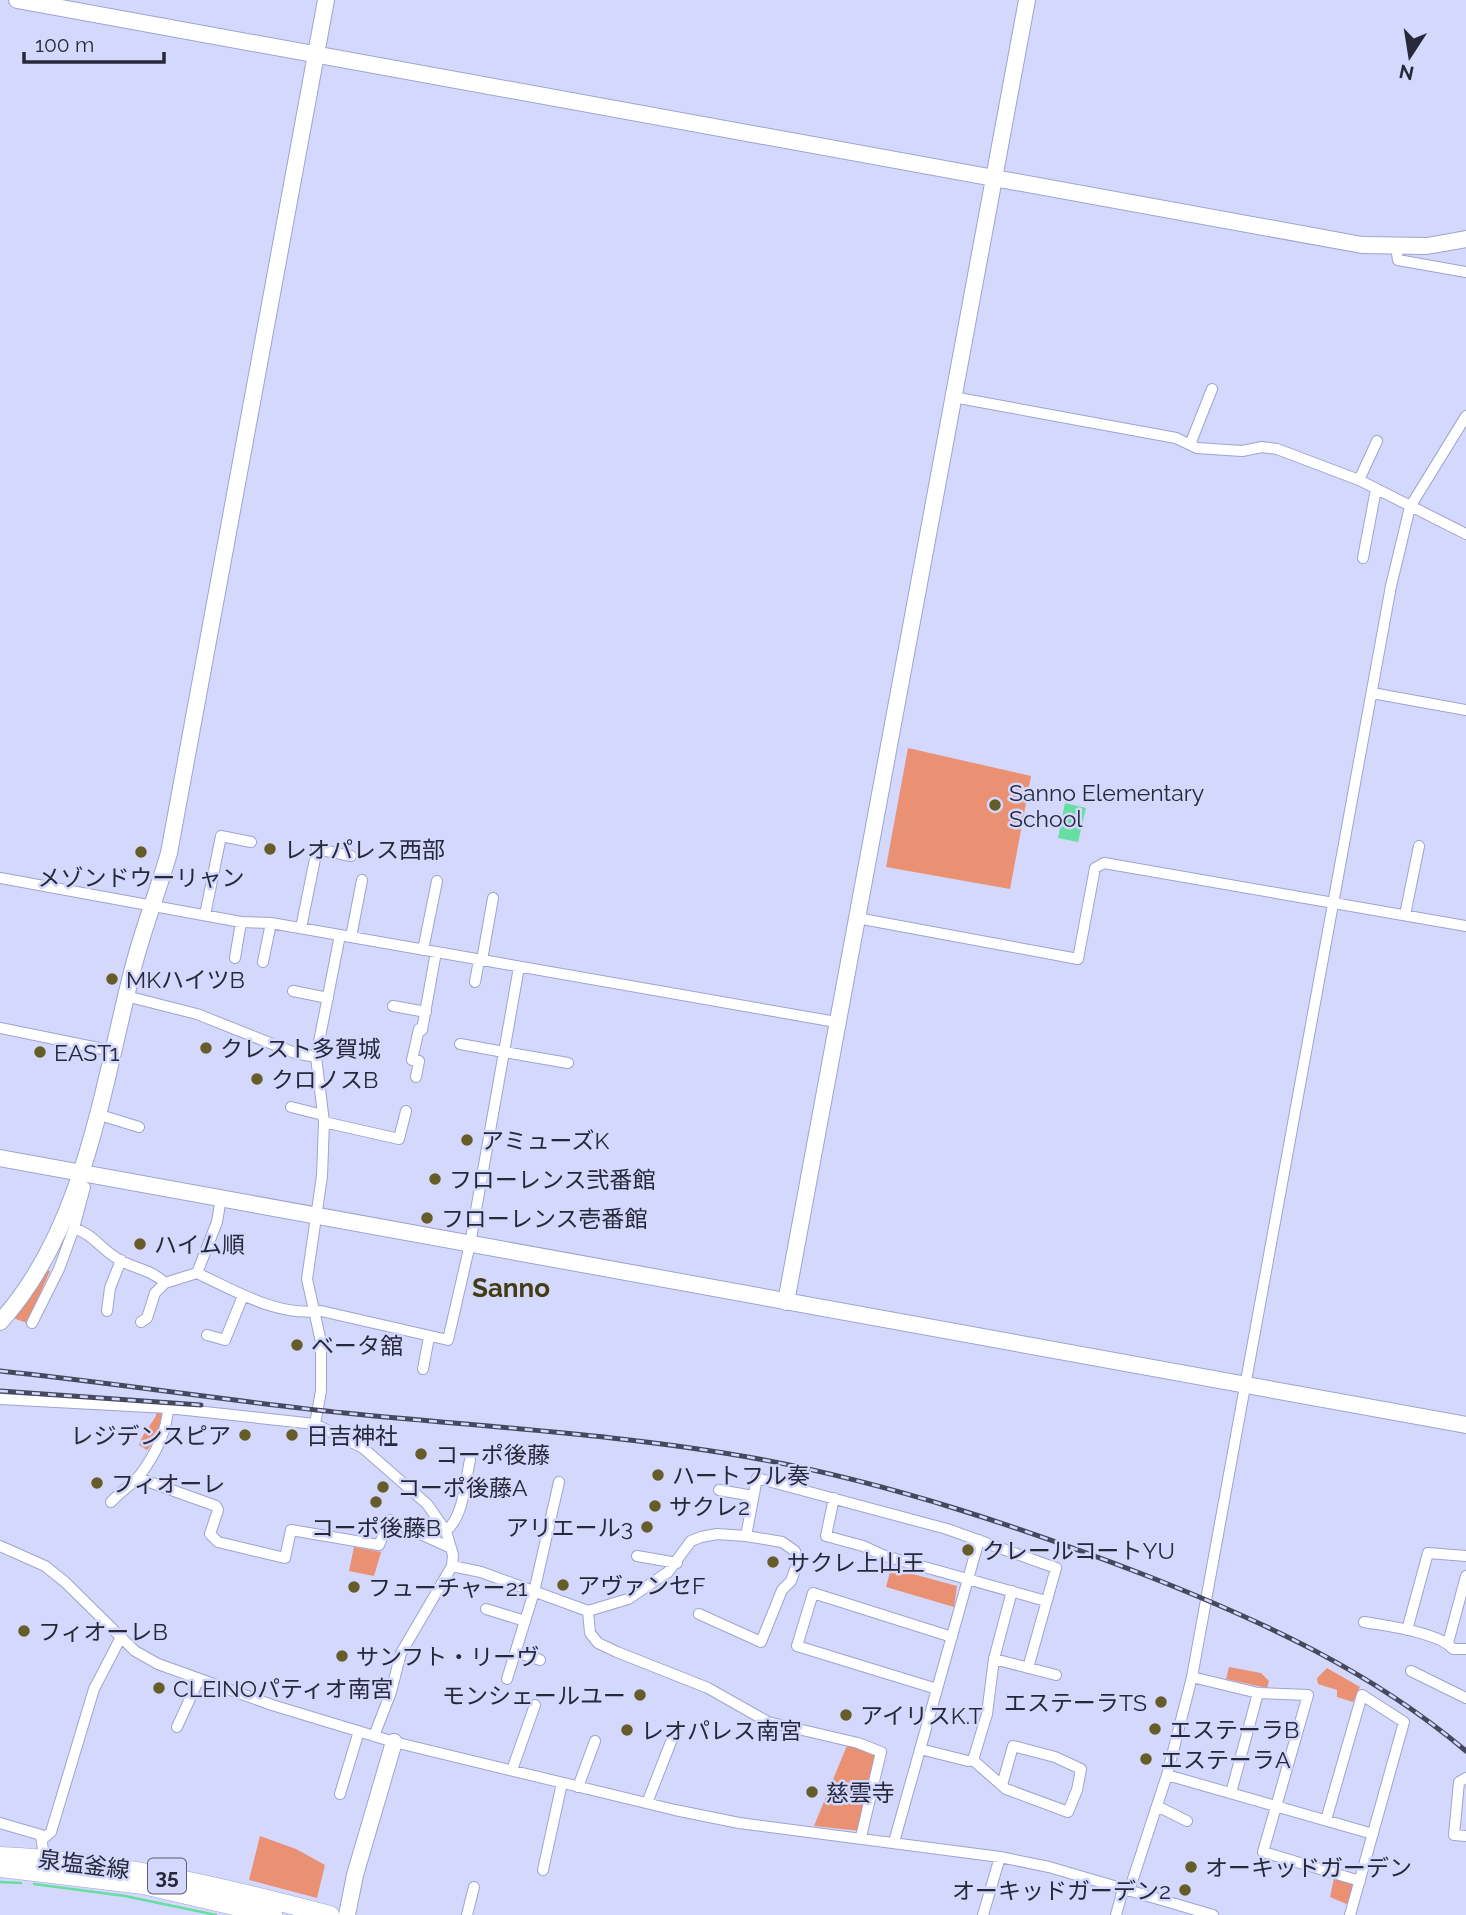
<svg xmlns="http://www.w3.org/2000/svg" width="1466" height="1915" font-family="Raleway,'Noto Sans JP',sans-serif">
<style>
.green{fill:#ea9174}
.water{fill:#66dea1}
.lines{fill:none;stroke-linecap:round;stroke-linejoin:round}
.stream{stroke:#66dea1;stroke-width:2.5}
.street-casing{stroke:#9ea4ce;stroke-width:12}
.secondary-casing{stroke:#9ea4ce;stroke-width:18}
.primary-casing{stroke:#9ea4ce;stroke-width:19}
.street{stroke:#fff;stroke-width:10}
.secondary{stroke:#fff;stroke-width:16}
.primary{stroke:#fff;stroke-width:18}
.rail-casing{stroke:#46495d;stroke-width:5}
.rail{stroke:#d3d8fc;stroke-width:2.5;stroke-dasharray:8;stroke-linecap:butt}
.poi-dot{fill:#665c29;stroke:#d3d8fc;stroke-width:2.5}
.labels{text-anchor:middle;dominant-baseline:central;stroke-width:5;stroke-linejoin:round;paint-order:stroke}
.shield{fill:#d3d8fc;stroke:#5b5e74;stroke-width:2}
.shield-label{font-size:21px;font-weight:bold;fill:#27293a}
.poi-label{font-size:23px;fill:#27293a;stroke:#d3d8fc;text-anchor:start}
.street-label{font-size:23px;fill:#27293a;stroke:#d3d8fc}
.quarter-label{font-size:26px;font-weight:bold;fill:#443c13;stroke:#d3d8fc}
</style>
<rect width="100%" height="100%" fill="#d3d8fc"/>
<!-- green -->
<path class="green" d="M908 748 1031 776 1010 889 886 867Z
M36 1265 50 1271 27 1323 2 1314Z
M164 1411 155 1441 147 1450 139 1445C144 1429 155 1422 157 1412Z
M354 1547 381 1552 374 1576 349 1571Z
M891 1568 957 1586 954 1607 886 1587Z
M1229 1667 1261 1673 1269 1681 1267 1688 1226 1679Z
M1327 1668 1360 1687 1353 1702 1337 1697V1690L1318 1684 1317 1678Z
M848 1743 877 1754 860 1831 814 1826Z
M260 1836 296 1849 325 1865 317 1898 249 1880Z
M1334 1878 1355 1885 1349 1905 1330 1897Z"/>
<!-- water -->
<path class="water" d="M1065 803 1086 808 1078 842 1058 838Z"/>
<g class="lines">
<!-- stream -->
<path class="stream" d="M0 1882 21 1883
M34 1884 125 1896 216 1915"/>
<defs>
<path id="street" d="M1396 247 1398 260 1466 272
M953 397 1176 438 1197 448 1242 451 1262 447 1277 449 1359 480 1466 534
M1191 442 1212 389
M1359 480 1377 441
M1363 558 1376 489
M1372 693 1466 710
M0 878 241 922 271 923 836 1022
M205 915 221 836 251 842
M1405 915 1419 846
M857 918 1078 959 1095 868 1104 863 1466 926
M301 928 317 849 351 856
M351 937 362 880
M423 950 437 881
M235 958 241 922
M482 960 493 898
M263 962 271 923
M475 982 479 960
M293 991 328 998
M126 996 197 1014 295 1053 316 1057
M393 1006 426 1012
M0 1028 113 1051
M460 1044 504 1052 519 967
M416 1077 419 1061 412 1060 419 1029 422 1030 436 952
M291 1107 323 1115
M100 1115 139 1127
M324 1122 399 1139 406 1111
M76 1184 85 1187 74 1228C95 1236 98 1246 115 1257 131 1269 148 1267 165 1283L197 1273 217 1222 221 1198
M197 1273C235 1291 278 1317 321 1311L448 1340 470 1244 504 1052 568 1063
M107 1311 110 1288 121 1260
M141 1322 147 1318 155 1293 165 1283
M32 1323 59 1269 74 1228
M207 1335 225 1340 243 1296
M423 1369 429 1337
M0 1399 168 1408 315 1424 363 1448 427 1504 446 1531 453 1555 452 1566 401 1653 391 1692 374 1736
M315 1424 321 1391V1342L307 1279 322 1176 324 1122 316 1057 340 935
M138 1478 216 1506 218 1510 210 1534 218 1542 285 1558 291 1530 379 1545 390 1520 451 1548
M719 1490 753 1496
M834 1498 826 1536 863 1546 885 1556 1046 1601
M111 1502C119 1493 135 1482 140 1475 154 1456 167 1432 168 1408
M446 1531C464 1516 465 1482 470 1460
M746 1536 757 1478 947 1529 1056 1568 1028 1668
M0 1546 45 1566 65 1582 135 1651 158 1664 272 1705 394 1742 675 1810 739 1823 1000 1857 1049 1867 1213 1915
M637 1556 677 1563
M452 1566 481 1572 588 1611 628 1599 668 1572 691 1541 701 1537 717 1534 746 1536 782 1542 795 1551 798 1561 791 1581 782 1590 761 1642 699 1614
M486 1609 525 1621
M588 1611 590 1633 598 1643 617 1652 708 1688 768 1722 858 1743 881 1752 861 1837
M1364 1622C1387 1626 1438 1632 1453 1649H1466
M1407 1630 1428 1553 1466 1556
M1448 1643 1466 1576
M516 1652 540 1660
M994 1659 1056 1675
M1411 1671 1466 1698
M1192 1677 1258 1693 1308 1695 1263 1852 1360 1881
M507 1679 534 1592 559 1482
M937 1689 797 1646 813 1593 952 1637
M177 1727 199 1679
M920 1749 968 1761 973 1760 987 1714 994 1659 1012 1591
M973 1760 1006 1789 1068 1812 1077 1790 1081 1769 1055 1757 1013 1746 1002 1785
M512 1770 535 1705
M1167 1775 1373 1834
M1466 1778 1459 1782 1454 1835 1466 1836
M578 1787 595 1741
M1231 1793 1258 1693
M340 1794 359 1731
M647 1803 676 1729
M1157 1806 1187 1821
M1326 1820 1362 1695 1404 1722 1350 1915
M0 1823 41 1835 44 1858 48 1863
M44 1838 51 1832 94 1689 120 1639
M894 1842 979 1540
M543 1870 562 1783
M1129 1891 1167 1775 1192 1677 1391 586 1410 507 1466 416
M467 1915 474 1887
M983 1915 1000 1857
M1116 1915 1123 1889"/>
<path id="secondary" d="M17 0 1362 245 1427 246 1466 239
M0 1158 1466 1425
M786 1302 1027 0
M0 1322C83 1231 102 1091 131 976 141 934 157 894 169 853L326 0
M347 1915 355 1875 394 1742"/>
<path id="primary" d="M0 1856C113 1861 221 1886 330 1915
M0 1868 143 1885 273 1915"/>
</defs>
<!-- street casing -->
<use href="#street" class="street-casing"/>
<!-- secondary casing -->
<use href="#secondary" class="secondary-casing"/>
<!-- primary casing -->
<use href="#primary" class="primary-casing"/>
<!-- street -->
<use href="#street" class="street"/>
<!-- secondary -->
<use href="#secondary" class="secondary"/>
<!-- primary -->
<use href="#primary" class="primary"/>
<defs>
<path id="rail" d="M0 1371C115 1383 230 1401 345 1413 482 1427 623 1434 759 1459 893 1484 1023 1528 1150 1577 1264 1622 1371 1671 1466 1751
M0 1391 201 1405"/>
</defs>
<!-- rail casing -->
<use href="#rail" class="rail-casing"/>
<!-- rail -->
<use href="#rail" class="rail"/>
</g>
<!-- markers -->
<g class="poi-dot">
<circle cx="995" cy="805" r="7"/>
<circle cx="270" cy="849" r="7"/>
<circle cx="141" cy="852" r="7"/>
<circle cx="112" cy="979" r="7"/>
<circle cx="206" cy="1048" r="7"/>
<circle cx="40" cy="1052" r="7"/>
<circle cx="257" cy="1079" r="7"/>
<circle cx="467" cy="1140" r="7"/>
<circle cx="435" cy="1179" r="7"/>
<circle cx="427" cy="1218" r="7"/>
<circle cx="140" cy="1244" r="7"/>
<circle cx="297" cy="1345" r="7"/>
<circle cx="245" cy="1435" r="7"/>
<circle cx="292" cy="1435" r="7"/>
<circle cx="421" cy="1454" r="7"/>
<circle cx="658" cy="1475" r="7"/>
<circle cx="97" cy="1483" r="7"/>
<circle cx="383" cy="1487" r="7"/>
<circle cx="376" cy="1502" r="7"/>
<circle cx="655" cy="1506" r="7"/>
<circle cx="647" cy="1527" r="7"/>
<circle cx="968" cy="1550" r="7"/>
<circle cx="773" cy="1562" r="7"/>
<circle cx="563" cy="1585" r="7"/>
<circle cx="354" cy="1587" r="7"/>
<circle cx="24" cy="1631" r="7"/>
<circle cx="342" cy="1656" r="7"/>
<circle cx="159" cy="1688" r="7"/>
<circle cx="640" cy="1695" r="7"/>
<circle cx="1161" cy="1702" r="7"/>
<circle cx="846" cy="1715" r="7"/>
<circle cx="1155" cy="1729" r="7"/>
<circle cx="627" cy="1730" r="7"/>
<circle cx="1146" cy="1759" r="7"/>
<circle cx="812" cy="1792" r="7"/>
<circle cx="1191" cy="1867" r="7"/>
<circle cx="1185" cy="1890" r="7"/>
</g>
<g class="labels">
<!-- shield labels -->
<rect class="shield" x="148" y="1858.5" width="38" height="35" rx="5"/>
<g class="shield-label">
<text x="167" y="1876">35</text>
</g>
<!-- poi labels -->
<g class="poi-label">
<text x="1009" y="792">Sanno Elementary<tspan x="1009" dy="26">School</tspan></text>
<text x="284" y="849">レオパレス西部</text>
<text x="141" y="877" text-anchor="middle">メゾンドウーリャン</text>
<text x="126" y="979">MKハイツB</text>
<text x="220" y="1048">クレスト多賀城</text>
<text x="54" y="1052">EAST1</text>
<text x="271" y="1079">クロノスB</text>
<text x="481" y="1140">アミューズK</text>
<text x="449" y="1179">フローレンス弐番館</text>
<text x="441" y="1218">フローレンス壱番館</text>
<text x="154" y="1244">ハイム順</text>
<text x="311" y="1345">ベータ舘</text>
<text x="231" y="1435" text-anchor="end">レジデンスピア</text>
<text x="306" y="1435">日吉神社</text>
<text x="435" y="1454">コーポ後藤</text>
<text x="672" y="1475">ハートフル奏</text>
<text x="111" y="1483">フィオーレ</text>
<text x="397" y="1487">コーポ後藤A</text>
<text x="669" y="1506">サクレ2</text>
<text x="376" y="1527" text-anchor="middle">コーポ後藤B</text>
<text x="633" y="1527" text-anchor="end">アリエール3</text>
<text x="982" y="1550">クレールコートYU</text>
<text x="787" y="1562">サクレ上山王</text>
<text x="577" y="1585">アヴァンセF</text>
<text x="368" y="1587">フューチャー21</text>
<text x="38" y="1631">フィオーレB</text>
<text x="356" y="1656">サンフト・リーヴ</text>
<text x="173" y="1688">CLEINOパティオ南宮</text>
<text x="626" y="1695" text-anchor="end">モンシェールユー</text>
<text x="1147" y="1702" text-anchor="end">エステーラTS</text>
<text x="860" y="1715">アイリスK.T</text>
<text x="1169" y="1729">エステーラB</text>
<text x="641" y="1730">レオパレス南宮</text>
<text x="1160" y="1759">エステーラA</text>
<text x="826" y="1792">慈雲寺</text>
<text x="1205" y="1867">オーキッドガーデン</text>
<text x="1171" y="1890" text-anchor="end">オーキッドガーデン2</text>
</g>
<!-- street labels -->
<g class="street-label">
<text transform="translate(84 1864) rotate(7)">泉塩釜線</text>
</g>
<!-- quarter labels -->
<g class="quarter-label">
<text x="511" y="1288">Sanno</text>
</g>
</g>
<!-- north arrow -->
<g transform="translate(1410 56) rotate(192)" stroke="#d3d8fc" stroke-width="5" paint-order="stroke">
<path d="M0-5L12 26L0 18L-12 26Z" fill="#27293a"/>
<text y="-10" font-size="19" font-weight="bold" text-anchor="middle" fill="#27293a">N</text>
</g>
<!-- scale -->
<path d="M24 52v10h140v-10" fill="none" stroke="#27293a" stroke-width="3.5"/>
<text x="35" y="52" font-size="21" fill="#27293a" stroke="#d3d8fc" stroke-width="5" paint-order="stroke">100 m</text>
</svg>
